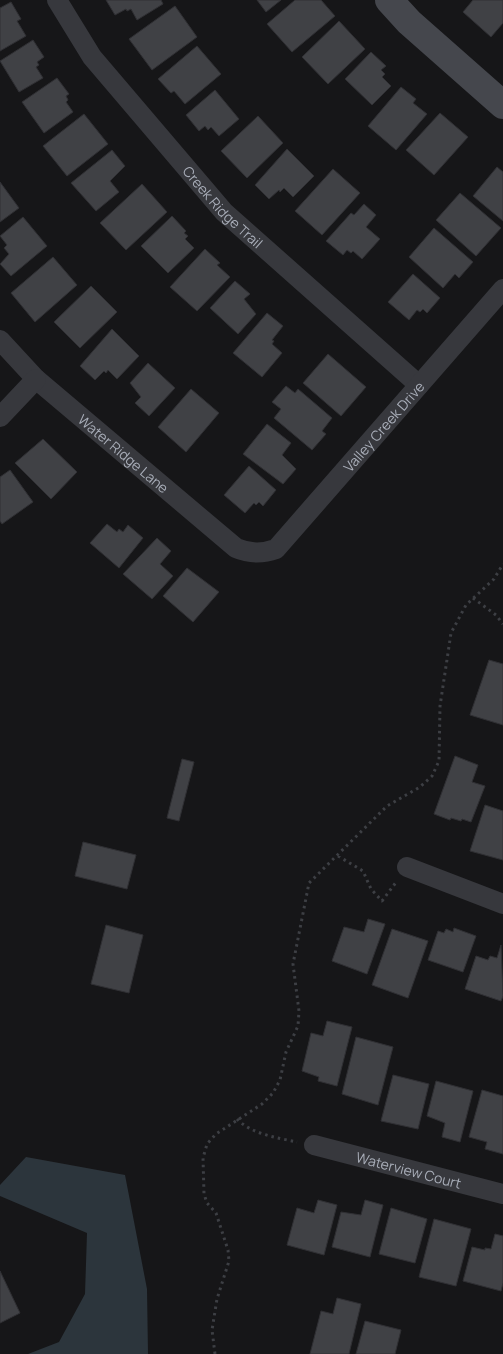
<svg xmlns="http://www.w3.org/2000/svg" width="503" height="1354" font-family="Manrope,sans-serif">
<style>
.water{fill:#2c353c}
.building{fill:#404145;stroke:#303034}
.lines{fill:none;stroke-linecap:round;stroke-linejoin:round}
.path{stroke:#3d3f44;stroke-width:3;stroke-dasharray:2.5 4;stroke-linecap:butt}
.street{stroke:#37383d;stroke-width:20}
.secondary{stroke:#45474d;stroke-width:28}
.labels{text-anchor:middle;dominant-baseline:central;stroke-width:4.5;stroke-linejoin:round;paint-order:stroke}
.street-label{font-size:14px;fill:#a8adb8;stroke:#111113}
</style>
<rect width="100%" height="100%" fill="#161618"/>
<!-- water -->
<path class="water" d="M26 1157 125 1175 147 1289 148 1354H28L59 1342 85 1294 87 1233 0 1196V1185Z"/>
<!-- building -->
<path class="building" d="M106 0H161L163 4 137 20 131 9 127 11 126 9 115 15Z
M257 0H281L266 12Z
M295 0H321L335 16 292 52 267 24Z
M473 0H503V23L491 37 463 12Z
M11 2 21 19 17 21 26 36 0 51V8Z
M175 6 197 37 152 70 129 39Z
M339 21 365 49 328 84 302 57Z
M33 40 44 57 37 62 39 65 36 67 43 78 19 92 0 61Z
M197 46 221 74 185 104 174 91 171 93 158 79Z
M371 52 386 66 381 70 385 74 382 77 391 86 372 105 345 79Z
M57 78 69 94 66 96 68 100 66 102 73 112 44 133 22 102Z
M401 87 416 99 413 103 427 114 396 150 368 126Z
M215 90 239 119 219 136 211 127 208 130 205 126 199 131 186 115Z
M440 113 468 137 434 175 406 150Z
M84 114 108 144 67 176 43 146Z
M258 116 283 143 247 178 221 151Z
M287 149 314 176 293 197 284 188 280 192 279 190 269 199 255 185Z
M112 150 125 166 110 181 119 192 96 211 71 183Z
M497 167 503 172V221L473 196Z
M333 169 360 193 322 235 295 211Z
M0 182 19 208 0 222Z
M142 184 167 212 126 250 100 223Z
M460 193 501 228 476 256 436 220Z
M364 204 376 215 366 227 380 239 362 259 353 251 351 253 347 250 343 255 326 241 351 213 354 215Z
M172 216 186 231 184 233 188 236 185 239 194 248 168 273 141 246Z
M23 217 47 246 11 276 0 264 9 254 4 248 7 245 0 236Z
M434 228 473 262 459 278 455 274 443 288 409 257Z
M205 249 220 263 217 265 230 277 197 311 170 287Z
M53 257 77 285 35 322 11 293Z
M413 274 440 298 427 313 423 309 420 312 417 310 409 320 388 302Z
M235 281 250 294 244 299 256 314 238 334 210 308Z
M91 286 117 312 80 348 54 322Z
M267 313 283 326 272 340 274 341 272 344 282 353 262 377 233 353Z
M112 329 139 356 117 379 108 370 106 373 104 371 95 380 80 366Z
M328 354 366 387 341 416 303 383Z
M148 363 175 388 149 416 135 403 141 397 130 383Z
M286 386 295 393 298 389 332 418 322 431 326 434 312 450 274 418 281 409 272 402Z
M191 389 219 413 186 452 158 427Z
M267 424 291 443 282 455 296 469 283 484 243 454Z
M43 439 77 472 51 499 15 463Z
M249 466 276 490 263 506 259 502 256 505 254 503 245 513 224 495Z
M10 470 33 502 2 524 0 521V477Z
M107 524 117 532 119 529 123 532 128 525 143 538 119 568 90 543Z
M157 538 171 551 160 564 173 576 152 599 123 574Z
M187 568 219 592 193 622 163 596Z
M489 660 503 664V725L470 715Z
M455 756 478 765 472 782 485 786 471 822 462 819 461 821 451 818 450 820 434 814Z
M182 759 194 762 179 821 167 818Z
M485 805 503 811V860L470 851Z
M83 842 136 855 127 889 75 876Z
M368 919 385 924 367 974 332 961 344 927 364 932Z
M106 925 143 935 129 993 91 984Z
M454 928 476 936 463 972 428 960 438 931 444 933 446 929 453 932Z
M392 929 428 941 408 998 372 985Z
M501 945 503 996 501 1001 465 989 476 956 488 960 490 956 497 958Z
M327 1021 352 1027 337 1086 318 1081 319 1077 302 1071 311 1033 323 1036Z
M356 1037 393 1047 378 1105 342 1094Z
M393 1075 429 1084 418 1129 381 1121Z
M436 1081 473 1091 460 1142 442 1137 445 1123 427 1116Z
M482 1090 503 1096V1154L485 1149 487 1142 469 1137Z
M318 1200 337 1205 324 1255 287 1245 297 1208 314 1213Z
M365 1200 383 1205 370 1257 332 1247 341 1212 361 1215Z
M391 1208 427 1219 415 1263 379 1254Z
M434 1219 471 1229 456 1286 419 1277Z
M495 1234 503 1236V1283L501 1291 463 1281 472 1247 485 1250V1248L491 1249Z
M0 1271 20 1313 0 1323Z
M337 1298 361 1304 349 1354H310L321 1311 333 1314Z
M365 1321 401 1330 395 1354H356Z"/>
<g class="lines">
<!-- path -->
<path class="path" d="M473 598 496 615 503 624
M338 856 363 871 371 889 382 901 397 881
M237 1119C251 1134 278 1138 297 1142
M215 1354 212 1330 217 1299 229 1261 228 1250 216 1213 207 1203 204 1194 203 1158 207 1144 216 1134 262 1104 273 1093 280 1080 286 1052 298 1026 299 1011 293 964 309 883 387 806 420 787 432 776 439 761 440 706 451 633 466 605 494 579 503 564"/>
<!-- street -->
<g class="street">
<path id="s1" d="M57 0 92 57 224 212 419 385"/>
<path id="s2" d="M0 340 36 379 236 548C250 554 262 554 276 549L503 289"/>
<path d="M0 417 36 379"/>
<path d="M407 867 503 904"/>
<path id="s3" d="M314 1145 503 1194"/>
</g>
<!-- secondary -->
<path class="secondary" d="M389 0 409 22 503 105"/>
</g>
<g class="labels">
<!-- street labels -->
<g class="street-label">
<text stroke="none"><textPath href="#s1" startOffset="266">Creek Ridge Trail</textPath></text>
<text stroke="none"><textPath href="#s2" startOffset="519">Valley Creek Drive</textPath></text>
<text stroke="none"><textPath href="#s2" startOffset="168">Water Ridge Lane</textPath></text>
<text stroke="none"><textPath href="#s3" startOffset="98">Waterview Court</textPath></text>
</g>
</g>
</svg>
